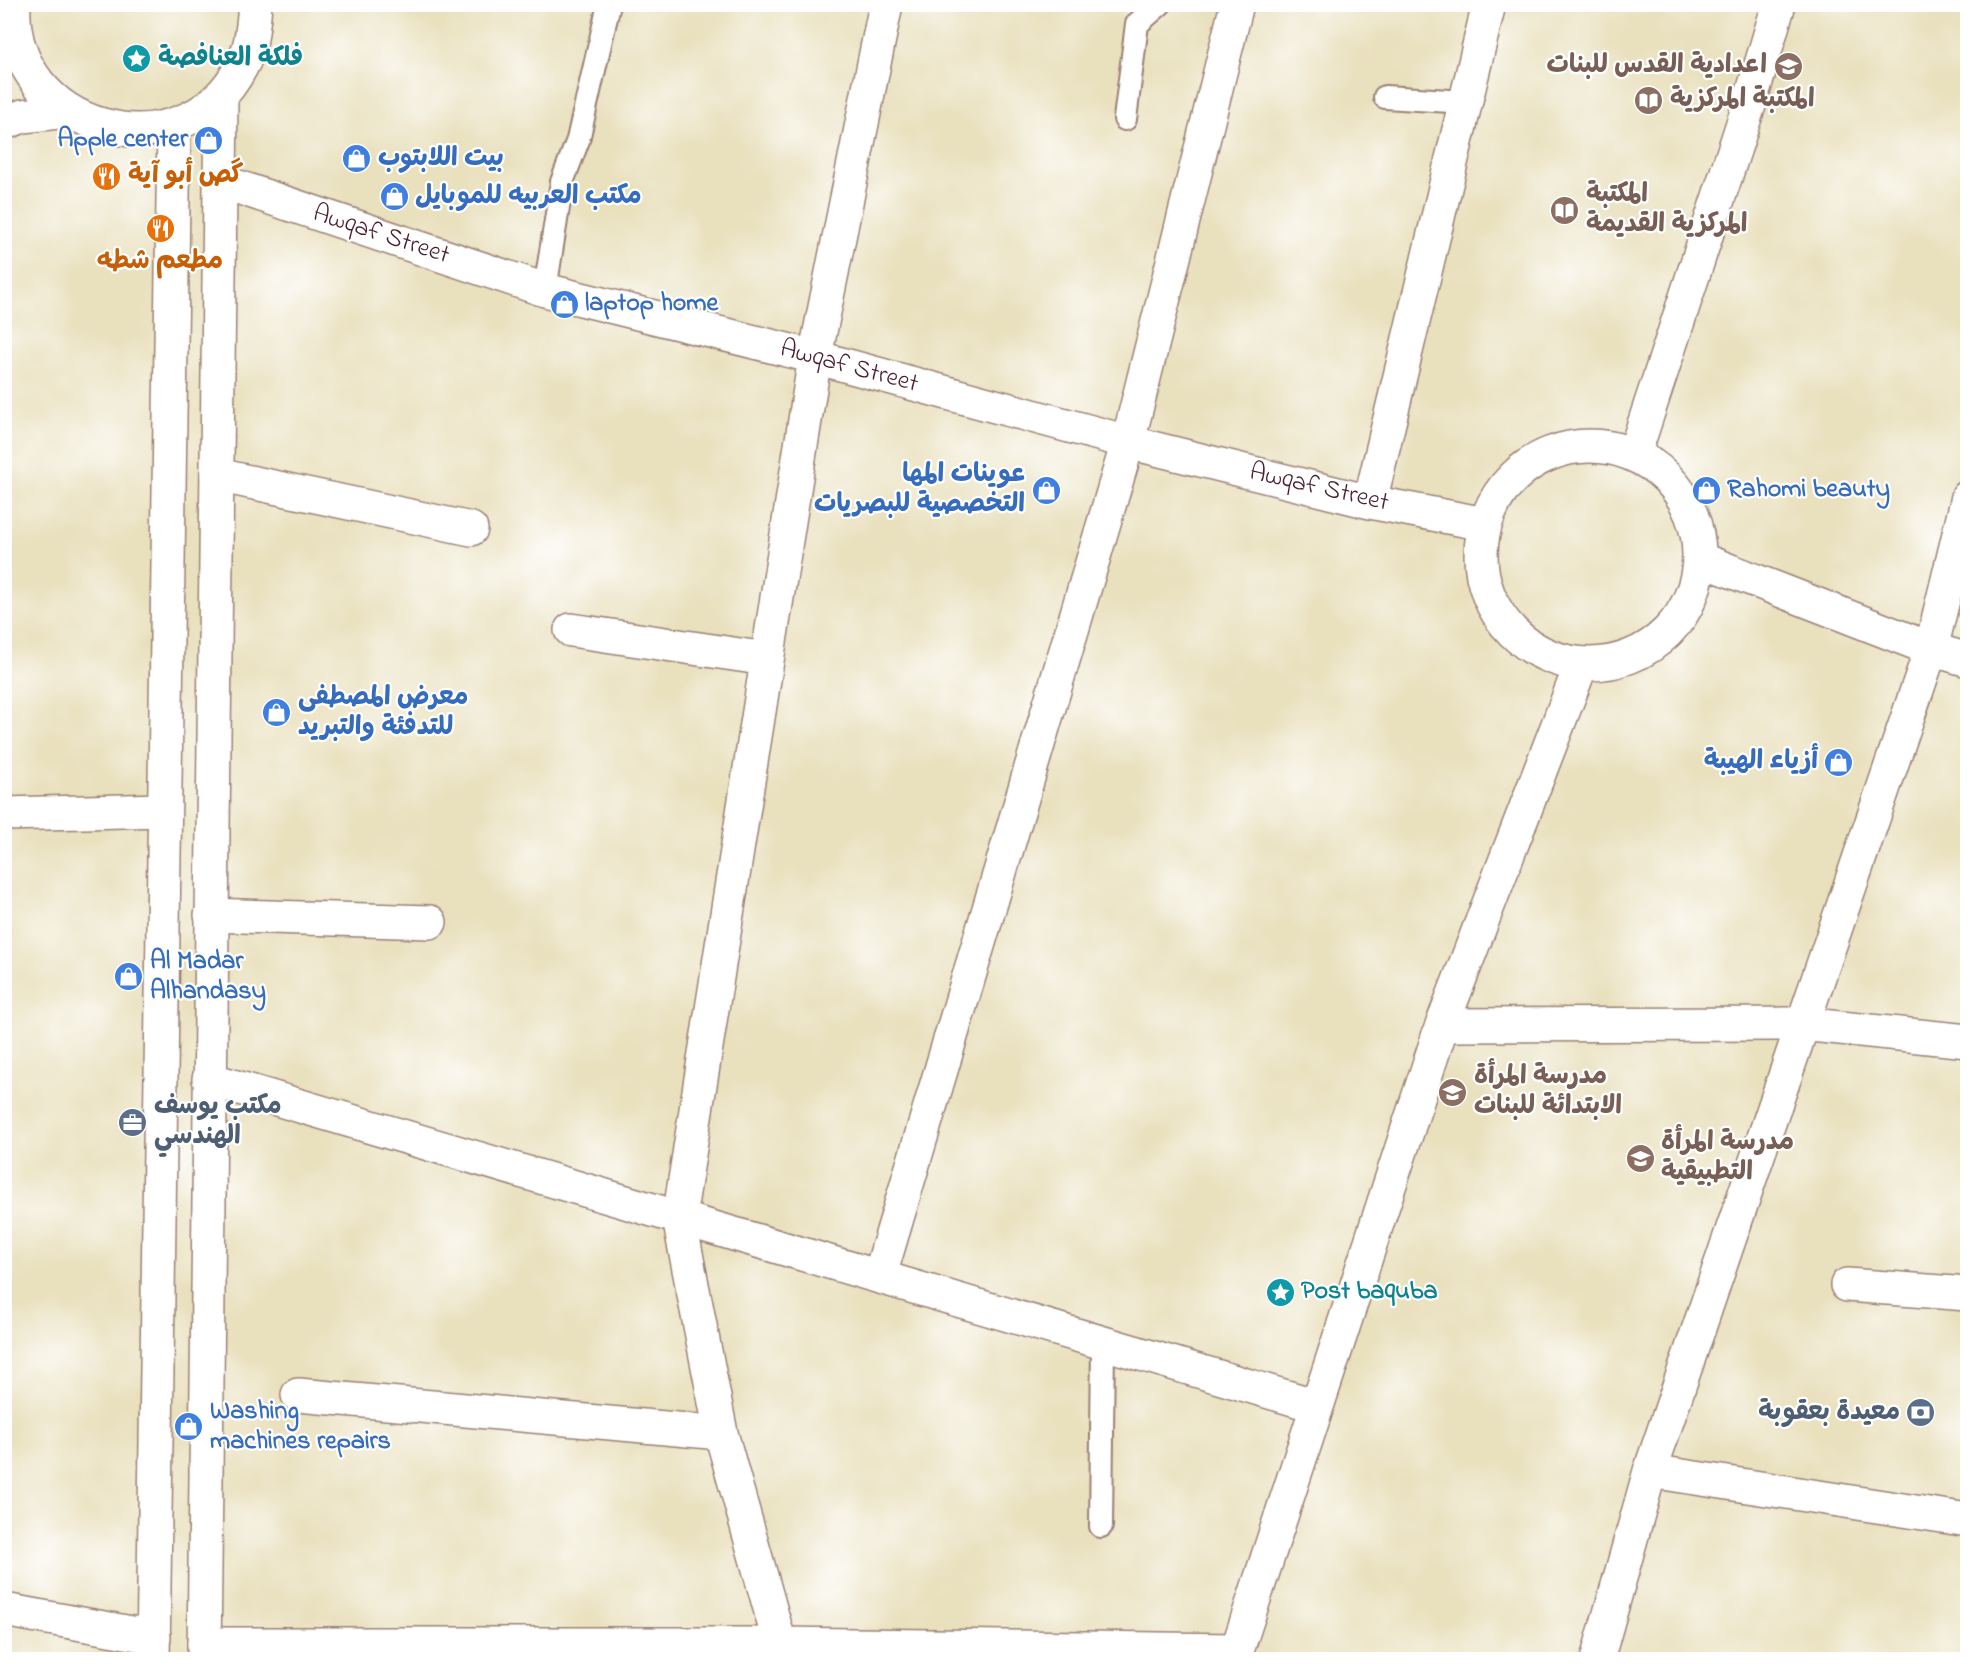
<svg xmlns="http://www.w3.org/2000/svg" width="1972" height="1664" font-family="'Indie Flower','Playpen Sans Arabic',sans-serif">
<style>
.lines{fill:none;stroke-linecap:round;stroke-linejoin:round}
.lane-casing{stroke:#9a8074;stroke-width:26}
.street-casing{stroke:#9a8074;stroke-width:36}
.secondary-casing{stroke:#9a8074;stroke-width:36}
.lane{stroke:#fff;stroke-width:22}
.street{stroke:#fff;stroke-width:33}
.secondary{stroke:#fff;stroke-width:33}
.labels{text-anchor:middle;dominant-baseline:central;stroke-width:4.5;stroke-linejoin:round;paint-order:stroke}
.culture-label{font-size:26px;font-weight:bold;fill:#0d838f;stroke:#fff;text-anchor:start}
.education-label{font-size:26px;font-weight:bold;fill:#785e54;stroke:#fff;text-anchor:start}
.shop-label{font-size:26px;font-weight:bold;fill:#366cbe;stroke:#fff;text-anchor:start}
.food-label{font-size:26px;font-weight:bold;fill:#c56008;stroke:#fff;text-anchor:start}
.street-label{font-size:26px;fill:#4a1f2b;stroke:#fff}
.service-label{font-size:26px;font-weight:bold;fill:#4e5e75;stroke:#fff;text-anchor:start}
</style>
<rect width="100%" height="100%" fill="#fff"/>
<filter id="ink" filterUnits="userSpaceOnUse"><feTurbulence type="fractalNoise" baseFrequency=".0167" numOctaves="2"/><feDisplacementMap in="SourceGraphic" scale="12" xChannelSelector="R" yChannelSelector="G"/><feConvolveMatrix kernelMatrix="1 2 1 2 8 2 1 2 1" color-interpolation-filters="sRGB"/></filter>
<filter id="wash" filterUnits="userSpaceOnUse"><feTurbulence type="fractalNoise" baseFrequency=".008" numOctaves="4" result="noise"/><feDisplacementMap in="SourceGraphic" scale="24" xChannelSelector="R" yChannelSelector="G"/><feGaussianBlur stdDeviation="1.35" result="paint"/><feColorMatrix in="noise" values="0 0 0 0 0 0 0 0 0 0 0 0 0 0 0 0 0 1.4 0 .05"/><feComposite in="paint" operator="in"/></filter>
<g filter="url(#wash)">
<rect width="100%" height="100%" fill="#e9e0bd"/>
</g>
<g filter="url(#ink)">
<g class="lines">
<defs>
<path id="lane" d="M1385 97 1466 102
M1125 119 1137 24 1160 4
M545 290 562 182 578 140 609 4
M1101 1526 1103 1342"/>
<path id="street" d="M220 181 545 290 815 357 1128 442 1370 502 1485 524
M1481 555a109 109 0 1 1 218 0a109 109 0 1 1-218 0Z
M1634 455 1750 102 1779 4
M217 475 471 529
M1370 502 1489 4
M1700 559 1931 649 1968 660
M571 630 767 659
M4 814 164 810
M211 915 430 922
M1442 1025 1801 1024 1968 1041
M209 1079 1317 1406
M880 1275 1128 442 1237 4
M1847 1285 1968 1294
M298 1395 721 1433
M1650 1471 1968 1520
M4 1610 154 1637
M204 1644H780L1237 1650
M773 1660 780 1644 721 1433 679 1218 815 357 886 4
M1234 1660 1442 1025 1581 665
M1597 1660 1650 1471 1931 649 1968 497"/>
<path id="secondary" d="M14 4C7 131 183 179 241 67 252 48 253 26 255 4
M4 123 23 116 67 111
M153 1660 174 125
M204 1660 221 95"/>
</defs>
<!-- lane casing -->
<use href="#lane" class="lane-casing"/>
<!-- street casing -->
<use href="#street" class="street-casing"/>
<!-- secondary casing -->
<use href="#secondary" class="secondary-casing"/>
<!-- lane -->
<use href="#lane" class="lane"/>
<!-- street -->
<use href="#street" class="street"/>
<!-- secondary -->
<use href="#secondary" class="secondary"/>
</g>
</g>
<!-- icons -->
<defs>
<symbol id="sight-disc" viewBox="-11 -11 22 22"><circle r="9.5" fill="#0f9aa8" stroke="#fff"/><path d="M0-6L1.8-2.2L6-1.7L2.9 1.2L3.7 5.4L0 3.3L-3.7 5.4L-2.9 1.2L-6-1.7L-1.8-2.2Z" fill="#fff"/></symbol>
<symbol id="school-disc" viewBox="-11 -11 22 22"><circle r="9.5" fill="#8d6e63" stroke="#fff"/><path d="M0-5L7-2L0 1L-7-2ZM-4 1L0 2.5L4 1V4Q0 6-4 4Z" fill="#fff"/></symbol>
<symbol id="library-disc" viewBox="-11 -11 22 22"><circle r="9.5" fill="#8d6e63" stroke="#fff"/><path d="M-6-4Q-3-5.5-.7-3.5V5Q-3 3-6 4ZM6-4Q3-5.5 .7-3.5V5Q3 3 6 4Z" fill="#fff"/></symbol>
<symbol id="shop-disc" viewBox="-11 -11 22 22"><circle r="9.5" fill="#3f7fe0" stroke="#fff"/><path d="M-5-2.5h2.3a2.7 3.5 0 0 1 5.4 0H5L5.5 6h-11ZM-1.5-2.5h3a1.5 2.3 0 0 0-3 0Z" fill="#fff"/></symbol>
<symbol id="restaurant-disc" viewBox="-11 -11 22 22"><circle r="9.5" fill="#e8710a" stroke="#fff"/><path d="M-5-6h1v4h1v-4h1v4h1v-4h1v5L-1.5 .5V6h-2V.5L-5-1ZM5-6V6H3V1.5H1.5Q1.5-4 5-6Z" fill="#fff"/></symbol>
<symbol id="office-disc" viewBox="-11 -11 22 22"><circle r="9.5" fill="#5c6f8a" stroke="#fff"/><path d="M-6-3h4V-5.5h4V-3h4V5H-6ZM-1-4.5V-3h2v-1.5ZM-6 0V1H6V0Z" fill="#fff"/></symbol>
<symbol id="bank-disc" viewBox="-11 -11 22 22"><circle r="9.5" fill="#5c6f8a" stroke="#fff"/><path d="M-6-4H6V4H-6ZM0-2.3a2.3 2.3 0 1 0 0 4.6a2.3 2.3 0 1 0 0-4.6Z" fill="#fff"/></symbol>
</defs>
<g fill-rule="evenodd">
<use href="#sight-disc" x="120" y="42" width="33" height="33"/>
<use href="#school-disc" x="1772" y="50" width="33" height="33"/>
<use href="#library-disc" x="1632" y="84" width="33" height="33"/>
<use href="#shop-disc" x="192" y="124" width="33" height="33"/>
<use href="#shop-disc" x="340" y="142" width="33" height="33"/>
<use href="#restaurant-disc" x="90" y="160" width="33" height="33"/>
<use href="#shop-disc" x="378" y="180" width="33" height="33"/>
<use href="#library-disc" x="1548" y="194" width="33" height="33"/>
<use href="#restaurant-disc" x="144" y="212" width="33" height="33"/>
<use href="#shop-disc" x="548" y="288" width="33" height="33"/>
<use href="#shop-disc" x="1030" y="474" width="33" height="33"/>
<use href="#shop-disc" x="1690" y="474" width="33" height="33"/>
<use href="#shop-disc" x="260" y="696" width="33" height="33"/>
<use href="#shop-disc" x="1822" y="746" width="33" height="33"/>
<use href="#shop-disc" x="112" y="960" width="33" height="33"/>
<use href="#school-disc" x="1436" y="1076" width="33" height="33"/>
<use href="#office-disc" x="116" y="1106" width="33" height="33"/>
<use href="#school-disc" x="1624" y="1142" width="33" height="33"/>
<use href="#sight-disc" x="1264" y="1276" width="33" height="33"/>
<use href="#bank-disc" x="1904" y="1396" width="33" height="33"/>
<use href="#shop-disc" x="172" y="1410" width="33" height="33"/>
</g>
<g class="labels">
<!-- culture labels -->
<g class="culture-label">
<text x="158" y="59">فلكة العنافصة</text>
<text x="1301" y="1292">Post baquba</text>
</g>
<!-- education labels -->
<g class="education-label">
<text x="1767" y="66" text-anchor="end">اعدادية القدس للبنات</text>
<text x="1670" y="100">المكتبة المركزية</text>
<text x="1586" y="195">المكتبة<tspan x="1586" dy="30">المركزية القديمة</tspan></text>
<text x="1474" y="1077">مدرسة المرأة<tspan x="1474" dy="30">الابتدائة للبنات</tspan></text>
<text x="1661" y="1143">مدرسة المرأة<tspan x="1661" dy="30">التطبيقية</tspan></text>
</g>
<!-- shop labels -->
<g class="shop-label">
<text x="188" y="140" text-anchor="end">Apple center</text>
<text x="378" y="159">بيت اللابتوب</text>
<text x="415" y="197">مكتب العربيه للموبايل</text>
<text x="585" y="304">laptop home</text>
<text x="1025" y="475" text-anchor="end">عوينات المها<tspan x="1025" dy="30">التخصصية للبصريات</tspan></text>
<text x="1727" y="490">Rahomi beauty</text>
<text x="298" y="698">معرض المصطفى<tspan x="298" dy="30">للتدفئة والتبريد</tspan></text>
<text x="1818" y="762" text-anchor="end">أزياء الهيبة</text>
<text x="150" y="962">Al Madar<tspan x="150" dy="30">Alhandasy</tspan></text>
<text x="210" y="1412">Washing<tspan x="210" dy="30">machines repairs</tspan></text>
</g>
<!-- food labels -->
<g class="food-label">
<text x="128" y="176">گص أبو آية</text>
<text x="160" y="262" text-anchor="middle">مطعم شطه</text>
</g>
<!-- street labels -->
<g class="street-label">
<text transform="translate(381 235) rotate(18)">Awqaf Street</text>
<text transform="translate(849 367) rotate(15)">Awqaf Street</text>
<text transform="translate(1319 488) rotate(13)">Awqaf Street</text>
</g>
<!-- service labels -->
<g class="service-label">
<text x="154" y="1107">مكتب يوسف<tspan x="154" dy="30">الهندسي</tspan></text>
<text x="1900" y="1413" text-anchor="end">معيدة بعقوبة</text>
</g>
</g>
<!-- margin -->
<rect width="1972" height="1664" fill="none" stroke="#fff" stroke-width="24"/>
</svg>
